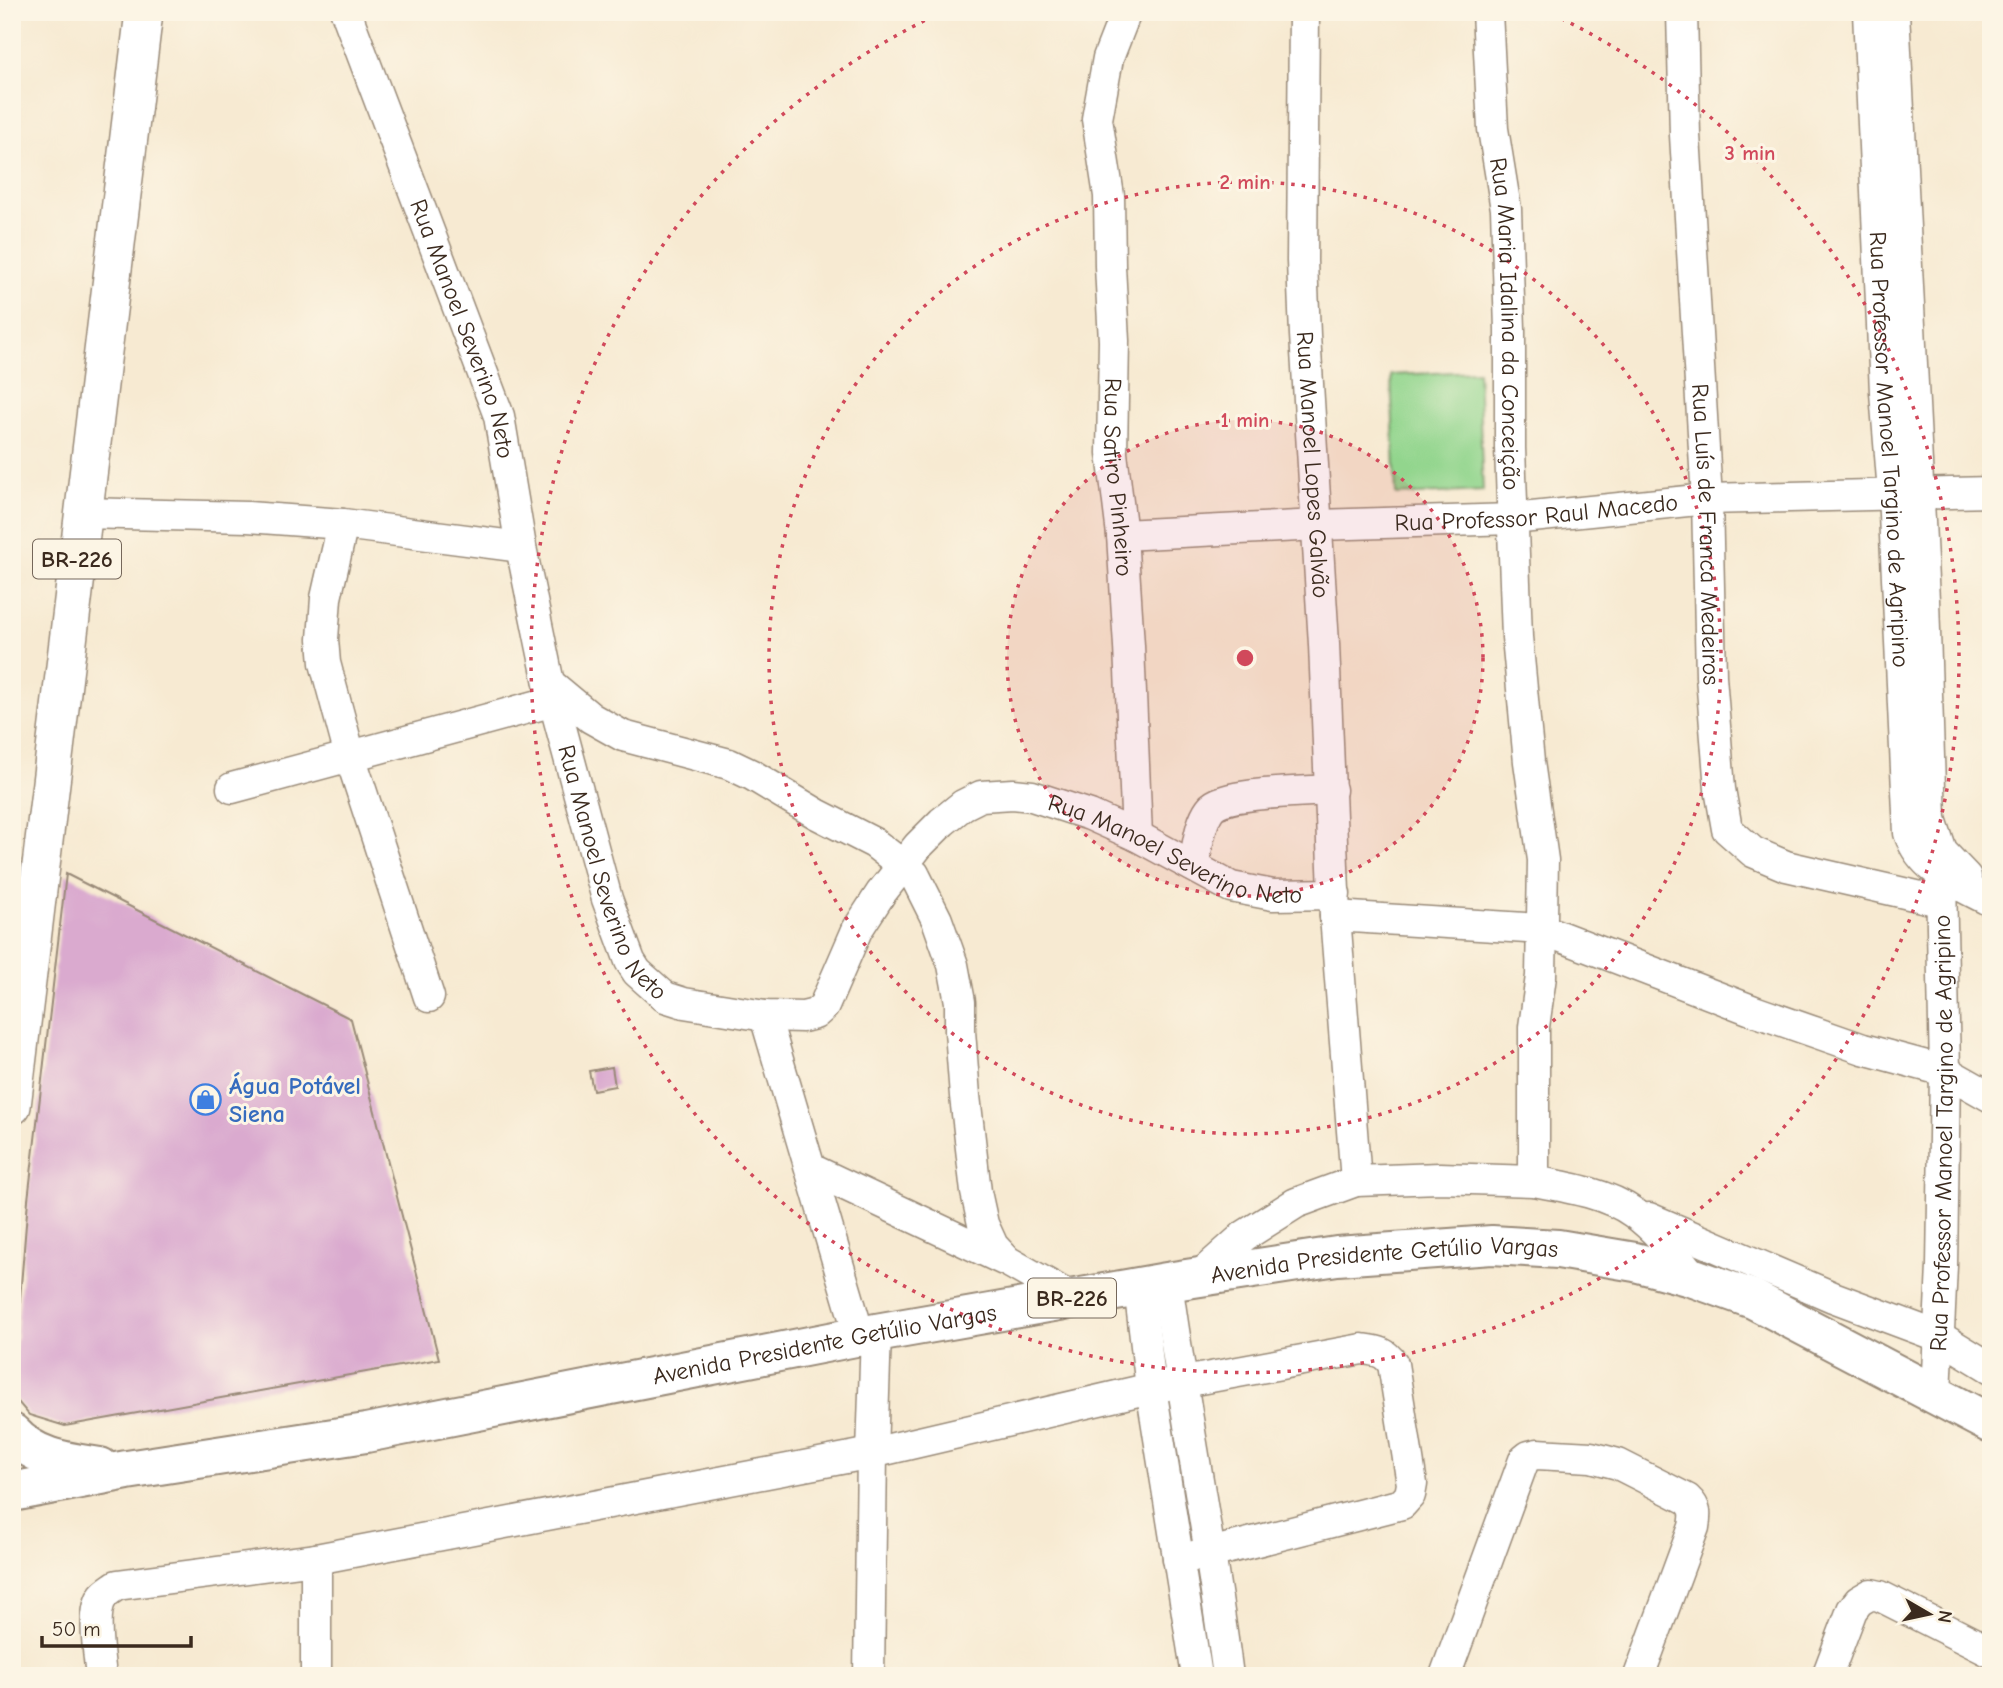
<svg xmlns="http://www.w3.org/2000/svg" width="2003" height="1688" font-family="'Comic Neue',sans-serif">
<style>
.green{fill:#92d58d;stroke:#668056;stroke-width:2}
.building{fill:#daaacf}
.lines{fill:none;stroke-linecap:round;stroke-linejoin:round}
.minor-casing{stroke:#998a78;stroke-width:33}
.major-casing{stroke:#998a78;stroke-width:40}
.highway-casing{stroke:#998a78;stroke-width:42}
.minor{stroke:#fff;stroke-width:30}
.major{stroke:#fff;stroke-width:37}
.highway{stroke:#fff;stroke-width:38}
.ring{fill:none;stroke:#d1495b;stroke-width:3.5;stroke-dasharray:3.5 7}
.labels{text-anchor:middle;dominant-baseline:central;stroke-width:6;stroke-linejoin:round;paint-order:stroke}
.shield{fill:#fcf5e5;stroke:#75675a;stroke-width:2}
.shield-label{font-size:23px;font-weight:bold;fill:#3b2a1e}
.street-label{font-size:24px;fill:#3b2a1e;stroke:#fcf5e5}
.shop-label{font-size:24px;font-weight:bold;fill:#366cbe;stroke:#fcf5e5;text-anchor:start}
.centre{fill:#d1495b;stroke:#fcf5e5;stroke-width:3.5}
.ring-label{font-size:21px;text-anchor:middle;font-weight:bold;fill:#d1495b;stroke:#fcf5e5;stroke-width:6;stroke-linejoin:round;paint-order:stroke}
</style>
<rect width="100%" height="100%" fill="#fcf5e5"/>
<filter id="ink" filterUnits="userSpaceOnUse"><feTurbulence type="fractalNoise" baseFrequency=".0143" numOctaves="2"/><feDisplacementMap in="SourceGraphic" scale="14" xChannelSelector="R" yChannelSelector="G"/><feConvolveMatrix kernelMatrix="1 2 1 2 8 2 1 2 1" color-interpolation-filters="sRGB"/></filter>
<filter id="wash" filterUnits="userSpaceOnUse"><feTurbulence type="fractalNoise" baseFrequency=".00686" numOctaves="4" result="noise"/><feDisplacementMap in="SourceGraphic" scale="28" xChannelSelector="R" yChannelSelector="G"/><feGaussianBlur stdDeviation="1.57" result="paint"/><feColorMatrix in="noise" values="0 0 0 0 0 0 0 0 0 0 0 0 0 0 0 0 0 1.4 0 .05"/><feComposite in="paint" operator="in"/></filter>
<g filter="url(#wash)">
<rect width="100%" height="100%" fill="#f7ead2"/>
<!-- green -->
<path class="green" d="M1478 371 1483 491 1396 495 1391 375Z"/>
<g id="blocks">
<!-- building -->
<path class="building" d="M66 874 351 1019 439 1359 65 1426 29 1415 12 1395 28 1200Z
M612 1067 615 1086 593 1090 589 1071Z"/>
</g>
</g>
<g filter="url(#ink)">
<use href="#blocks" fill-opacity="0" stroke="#998a78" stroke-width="2"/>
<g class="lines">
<defs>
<g id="minor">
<path id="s1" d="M346 12 499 416 521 547 549 683 607 899 630 961 637 972 665 997 684 1003 765 1016 803 1017 815 1014 824 1006 857 930 881 893 918 846 942 822 963 805 981 796 1013 794 1032 796 1090 815 1137 836 1231 887 1273 895 1335 894"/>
<path id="s2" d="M1126 12 1108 58 1097 119 1109 196 1110 266 1114 341 1112 453 1122 535 1129 646 1137 836"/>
<path id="s3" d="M1304 12 1302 261 1305 335 1324 644 1335 916 1356 1181"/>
<path id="s4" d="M1487 12 1493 129 1506 209 1510 329V448L1517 637 1529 762 1543 860 1541 976 1534 1027V1181C1567 1187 1606 1193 1634 1213 1658 1230 1676 1255 1694 1278"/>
<path id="s5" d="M1682 12 1685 135 1707 499 1711 676 1720 789 1727 829 1753 852 1786 866 1939 901"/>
<path id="s6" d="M1868 12 1885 392 1893 493 1909 833C1921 870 1958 884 1990 901"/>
<path d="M1894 12 1924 600 1931 819 1942 852 1966 877"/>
<path d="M82 513 248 517 343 524 521 547"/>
<path d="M343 524 326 598 323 639 325 663 350 756 429 997"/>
<path id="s7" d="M1122 535 1318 525 1513 519 1707 499 1991 492"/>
<path d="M549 683 591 718 623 736 729 764 752 775 817 814 874 843 914 874 937 920 953 965 960 1002V1031L965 1096 976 1192 983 1224 993 1246 1007 1261 1072 1298"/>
<path d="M232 788 554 701"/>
<path d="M1193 866C1198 848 1199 824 1210 809 1222 792 1307 792 1331 790"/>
<path d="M1335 916 1541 929 1754 1011 1863 1049 1945 1071 1991 1097"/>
<path d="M765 1016 860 1338"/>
<path d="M811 1169 1004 1260"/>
<path d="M1649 1218 1833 1297 1940 1337 1991 1368"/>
<path d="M1196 1279 1244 1236 1296 1203 1356 1181 1440 1178 1534 1181"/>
<path d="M1167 1282C1185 1414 1211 1544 1228 1676"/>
<path d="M1139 1287 1151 1388 1197 1676"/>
<path id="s8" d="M1936 1394 1942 1266 1945 1071 1941 880"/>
<path d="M101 1676C99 1656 91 1612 103 1596 106 1592 113 1588 117 1585L316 1559 872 1453 1151 1388 1362 1349C1377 1351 1384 1351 1393 1364L1412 1484 1410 1495 1402 1504 1210 1553 1178 1559"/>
<path d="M316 1676V1559"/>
<path d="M869 1676 872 1453 876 1333"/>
<path d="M1445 1676 1524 1460 1529 1456 1537 1454 1591 1457 1618 1464 1687 1499C1697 1508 1696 1515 1694 1527L1639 1676"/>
<path d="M1827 1676 1852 1610 1859 1601 1871 1594 1880 1596 1991 1652"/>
</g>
<path id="major" d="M12 1106 144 12"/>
<g id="highway">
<path d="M12 1433C35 1459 68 1462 100 1467"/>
<path id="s9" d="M12 1492 127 1470 366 1433 876 1333 1167 1282 1337 1256 1492 1245 1558 1249 1635 1262 1694 1278 1753 1299 1991 1424"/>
</g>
</defs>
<!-- minor casing -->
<use href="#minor" class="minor-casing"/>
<!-- major casing -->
<use href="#major" class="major-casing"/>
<!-- highway casing -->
<use href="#highway" class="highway-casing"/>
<!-- minor -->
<use href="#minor" class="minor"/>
<!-- major -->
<use href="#major" class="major"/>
<!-- highway -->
<use href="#highway" class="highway"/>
</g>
</g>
<!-- distance rings -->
<circle cx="1245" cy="658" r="238" fill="#d1495b" fill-opacity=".12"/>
<g class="ring">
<circle cx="1245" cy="658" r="238"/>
<circle cx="1245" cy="658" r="476"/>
<path d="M1552 14A714 714 0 1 1 938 14"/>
</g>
<!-- icons -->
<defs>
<symbol id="shop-ring" viewBox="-11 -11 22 22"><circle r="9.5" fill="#fcf5e5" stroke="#3f7fe0" stroke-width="1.5"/><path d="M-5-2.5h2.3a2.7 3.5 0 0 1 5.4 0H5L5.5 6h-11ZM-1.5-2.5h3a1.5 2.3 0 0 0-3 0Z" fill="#3f7fe0"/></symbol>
</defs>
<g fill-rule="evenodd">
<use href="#shop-ring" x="188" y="1082" width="35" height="35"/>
</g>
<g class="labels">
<!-- shield labels -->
<g class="shield">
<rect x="33" y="539.5" width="88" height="39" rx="5"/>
<rect x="1028" y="1278.5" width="88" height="39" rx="5"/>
</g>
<g class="shield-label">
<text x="77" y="559">BR-226</text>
<text x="1072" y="1298">BR-226</text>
</g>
<!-- street labels -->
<g class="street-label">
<text stroke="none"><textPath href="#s4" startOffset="313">Rua Maria Idalina da Conceição</textPath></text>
<text stroke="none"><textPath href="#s1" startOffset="338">Rua Manoel Severino Neto</textPath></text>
<text stroke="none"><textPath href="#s6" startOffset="438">Rua Professor Manoel Targino de Agripino</textPath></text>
<text stroke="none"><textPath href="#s3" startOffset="453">Rua Manoel Lopes Galvão</textPath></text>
<text stroke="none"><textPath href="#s2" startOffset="471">Rua Satiro Pinheiro</textPath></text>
<text stroke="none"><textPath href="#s7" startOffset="415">Rua Professor Raul Macedo</textPath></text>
<text stroke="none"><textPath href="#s5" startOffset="523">Rua Luís de Franca Medeiros</textPath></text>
<text stroke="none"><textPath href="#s1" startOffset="1682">Rua Manoel Severino Neto</textPath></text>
<text stroke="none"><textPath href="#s1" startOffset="905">Rua Manoel Severino Neto</textPath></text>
<text stroke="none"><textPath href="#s8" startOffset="261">Rua Professor Manoel Targino de Agripino</textPath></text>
<text stroke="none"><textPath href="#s9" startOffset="1393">Avenida Presidente Getúlio Vargas</textPath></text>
<text stroke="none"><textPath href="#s9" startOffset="826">Avenida Presidente Getúlio Vargas</textPath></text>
</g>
<!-- shop labels -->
<g class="shop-label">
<text x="229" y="1086">Água Potável<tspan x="229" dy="28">Siena</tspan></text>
</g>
</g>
<circle cx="1245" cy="658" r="10" class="centre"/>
<g class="ring-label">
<text x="1750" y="160">3 min</text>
<text x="1245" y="189">2 min</text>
<text x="1245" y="427">1 min</text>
</g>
<!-- margin -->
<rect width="2003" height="1688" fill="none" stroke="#fcf5e5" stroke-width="42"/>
<!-- north arrow -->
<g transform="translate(1929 1614) rotate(99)" stroke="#fcf5e5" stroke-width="5" paint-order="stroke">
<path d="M0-5L12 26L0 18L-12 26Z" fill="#3b2a1e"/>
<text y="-10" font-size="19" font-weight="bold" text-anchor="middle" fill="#3b2a1e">N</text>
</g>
<!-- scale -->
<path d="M42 1636v10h149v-10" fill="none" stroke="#3b2a1e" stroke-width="3.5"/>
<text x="52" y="1636" font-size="21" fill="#3b2a1e" stroke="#fcf5e5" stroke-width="5" paint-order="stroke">50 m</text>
</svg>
